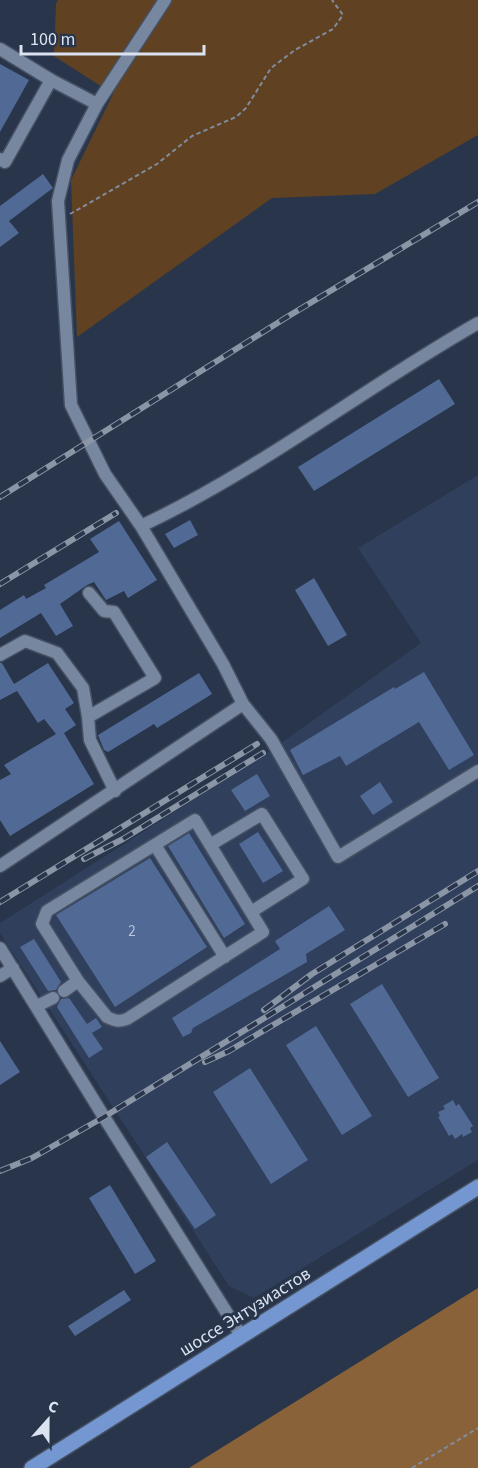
<svg xmlns="http://www.w3.org/2000/svg" width="478" height="1468" font-family="'Source Sans 3',sans-serif">
<style>
.built{fill:#303f5b}
.green{fill:#604222}
.forest{fill:#8a6239}
.building{fill:#506a95}
.lines{fill:none;stroke-linecap:round;stroke-linejoin:round}
.minor-casing{stroke:#455062;stroke-width:15}
.major-casing{stroke:#455062;stroke-width:18}
.path{stroke:#818c9e;stroke-width:2;stroke-dasharray:4.5 3;stroke-linecap:butt}
.minor{stroke:#7887a0;stroke-width:12}
.major{stroke:#7497d1;stroke-width:15}
.rail-casing{stroke:#8a95a6;stroke-width:6}
.rail{stroke:#28354b;stroke-width:4;stroke-dasharray:11;stroke-linecap:butt}
.labels{text-anchor:middle;dominant-baseline:central;stroke-width:6;stroke-linejoin:round;paint-order:stroke}
.number-label{font-size:15px;fill:#b8c5da}
.street-label{font-size:18px;fill:#dbe3f1;stroke:#28354b}
</style>
<rect width="100%" height="100%" fill="#28354b"/>
<!-- built -->
<path class="built" d="M478 475V1160L254 1298 229 1286 0 933V923L267 753 421 643 358 548Z"/>
<!-- green -->
<path class="green" d="M58 0H478V135L375 194 272 198 77 337 71 180 113 94 54 56 56 4Z"/>
<!-- forest -->
<path class="forest" d="M478 1288V1468H189Z"/>
<!-- building -->
<path class="building" d="M0 64 29 80 0 132Z
M43 174 53 188 9 221 19 233 0 247V206Z
M439 379 455 404 314 491 298 467Z
M190 520 198 535 174 548 165 534Z
M119 521 157 580 128 598 124 591 106 600 94 582 87 585 60 604 73 626 56 636 41 613 0 638V610L24 595 26 599 46 588 44 585 99 552 90 539Z
M314 578 347 635 328 646 295 590Z
M0 663H2L14 684 48 663 74 703 65 709 76 725 64 733 94 784 10 836 0 820V780L11 774 4 765 56 734 44 719 38 723 17 691 0 700Z
M424 672 474 755 449 770 419 722 346 766 340 756 303 775 290 750 394 687 395 689Z
M199 673 212 694 157 728 154 724 108 752 104 750 98 735Z
M257 774 270 796 245 811 231 790Z
M380 782 393 802 373 815 360 796Z
M258 832 283 871 263 883 239 844Z
M189 833 245 924 224 938 168 846Z
M150 858 207 947 115 1007 56 915Z
M329 906 345 930 306 954 307 962 193 1028 191 1033 183 1037 172 1018 280 949 275 941Z
M34 939 61 982 56 990 48 991 20 947Z
M382 984 439 1078 408 1097 350 1004Z
M69 998 87 1024 96 1018 102 1027 92 1033 103 1049 89 1058 57 1007 61 999Z
M316 1026 372 1116 342 1135 286 1045Z
M0 1041 20 1072 0 1085Z
M250 1068 308 1160 271 1184 213 1092Z
M453 1100 456 1106 459 1104 473 1126 470 1128 472 1132 463 1137 462 1134 455 1139 452 1134 449 1136 438 1117 440 1116 438 1112 445 1109 443 1106Z
M167 1142 216 1215 195 1229 146 1157Z
M110 1185 156 1261 135 1274 89 1198Z
M124 1290 131 1300 75 1336 68 1326Z"/>
<g class="lines">
<defs>
<path id="minor" d="M0 49 51 80 97 104
M0 159 5 162 51 80
M141 526C260 470 364 388 478 323
M89 593 104 611 114 612 155 678 88 717 90 740 115 791
M0 655 25 641 57 653 83 688 88 717
M243 704 271 739 338 857 478 771
M195 820 263 932 127 1019C119 1022 115 1021 107 1017L78 981 42 924 47 911Z
M155 845 225 957
M210 845 262 814 303 879 251 912
M0 866 243 704 223 664 141 526 105 474 71 405 58 201 68 160 97 104 165 0
M0 948 104 1117 242 1337
M0 976 13 968
M64 991 78 981
M37 1006 53 998"/>
<path id="major" d="M32 1468 478 1187"/>
</defs>
<!-- minor casing -->
<use href="#minor" class="minor-casing"/>
<!-- major casing -->
<use href="#major" class="major-casing"/>
<!-- path -->
<path class="path" d="M70 214 157 164 192 136 236 117 246 108 271 68 295 50 333 29 343 15 332 0
M412 1468 478 1428"/>
<!-- minor -->
<use href="#minor" class="minor"/>
<!-- major -->
<use href="#major" class="major"/>
<defs>
<path id="rail" d="M0 497 287 317 478 202
M0 584 116 513
M84 859 123 839 263 753
M0 902 257 744
M264 1010 312 974 478 871
M205 1062 229 1051 445 924
M0 1171 32 1158 104 1117 478 886"/>
</defs>
<!-- rail casing -->
<use href="#rail" class="rail-casing"/>
<!-- rail -->
<use href="#rail" class="rail"/>
</g>
<g class="labels">
<!-- number labels -->
<g class="number-label">
<text x="132" y="931">2</text>
</g>
<!-- street labels -->
<g class="street-label">
<text transform="translate(245 1312) rotate(-32)">шоссе Энтузиастов</text>
</g>
</g>
<!-- north arrow -->
<g transform="translate(48 1420) rotate(21)" stroke="#28354b" stroke-width="4.5" paint-order="stroke">
<path d="M0-4.5L10 22L0 15L-10 22Z" fill="#dbe3f1"/>
<text y="-9" font-size="16" font-weight="bold" text-anchor="middle" fill="#dbe3f1">С</text>
</g>
<!-- scale -->
<path d="M21 45v9h183v-9" fill="none" stroke="#dbe3f1" stroke-width="3"/>
<text x="30" y="45" font-size="18" fill="#dbe3f1" stroke="#28354b" stroke-width="4.5" paint-order="stroke">100 m</text>
</svg>
